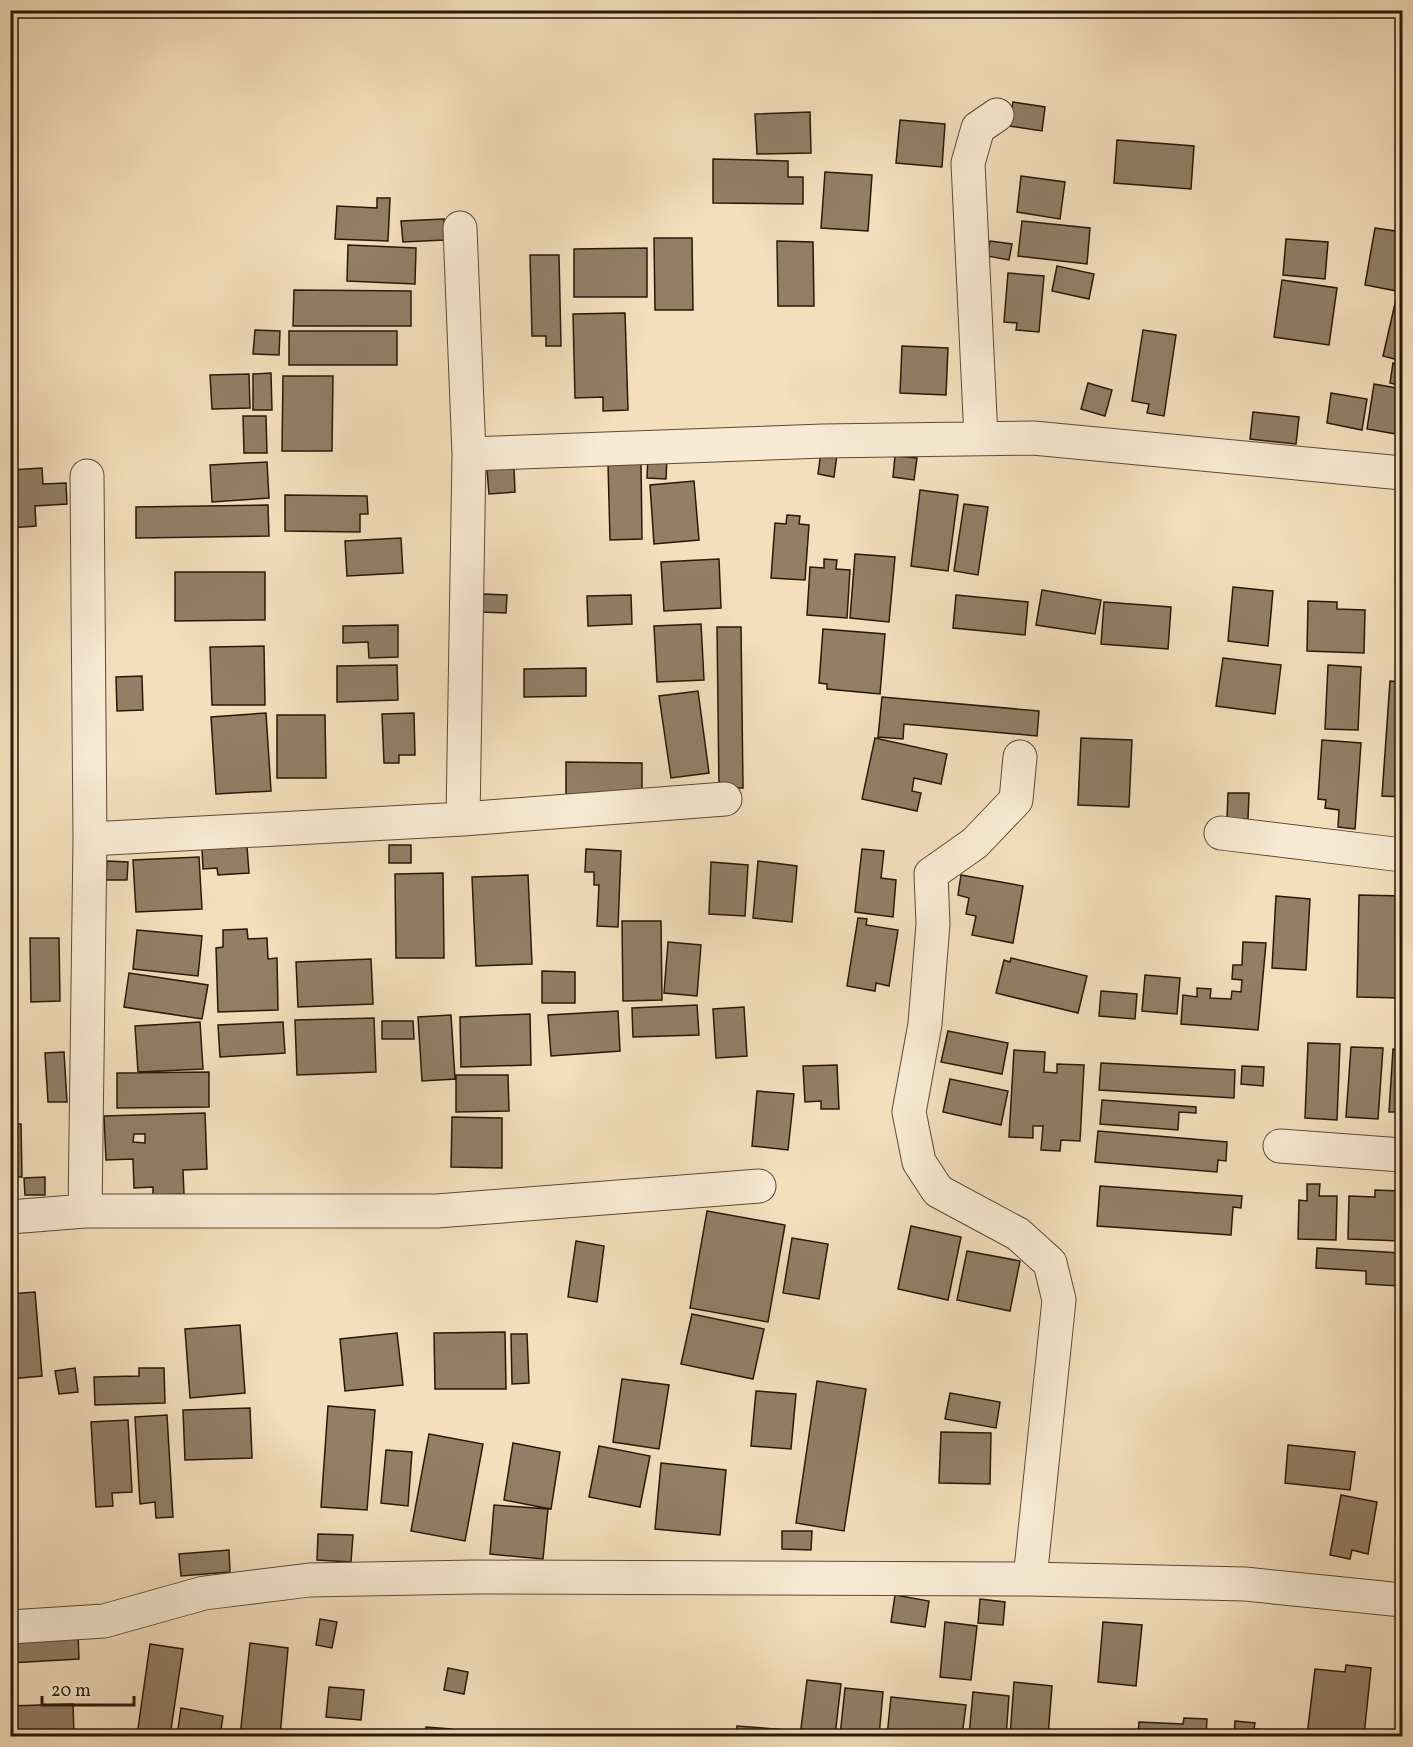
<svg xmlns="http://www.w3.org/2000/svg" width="1413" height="1747" font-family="Vollkorn,serif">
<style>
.building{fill:#927f66;stroke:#281908;stroke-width:1.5;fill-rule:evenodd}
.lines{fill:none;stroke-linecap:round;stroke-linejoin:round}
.minor-casing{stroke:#5b4a35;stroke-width:35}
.minor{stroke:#f8ead3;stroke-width:33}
</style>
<rect width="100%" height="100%" fill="#f4debc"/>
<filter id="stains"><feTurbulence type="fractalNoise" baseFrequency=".00333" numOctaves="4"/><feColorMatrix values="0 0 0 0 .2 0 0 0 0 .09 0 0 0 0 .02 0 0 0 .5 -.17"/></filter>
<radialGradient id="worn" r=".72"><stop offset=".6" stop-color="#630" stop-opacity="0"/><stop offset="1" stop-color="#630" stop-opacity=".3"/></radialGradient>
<!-- building -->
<path class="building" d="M1013 102 1045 107 1042 131 1009 126Z
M810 112 811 153 757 154 755 114Z
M900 120 945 124 942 167 896 163Z
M1117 140 1194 146 1191 189 1114 183Z
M713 159 788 161V177H803V204L713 203Z
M825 172 872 175 868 231 821 228Z
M1021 176 1065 182 1060 219 1017 212Z
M377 198H390L388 241 335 239 337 206 377 208Z
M444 219V240L403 242 401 221Z
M1022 221 1090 228 1087 264 1018 256Z
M1375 228 1402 232V259L1397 291 1365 285Z
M654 238H692L693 310H655Z
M1286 239 1328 242 1325 279 1283 275Z
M777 241 813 242 814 306H778Z
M990 241 1012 244 1009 260 987 256Z
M348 245 416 248 415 284 347 281Z
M647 248V297H574V249Z
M530 255H559L561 346H546V336H532Z
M1057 266 1094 274 1089 299 1052 291Z
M1008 273 1044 276 1039 332 1016 330 1017 323 1004 322Z
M1402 273V361L1383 356Z
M1282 280 1337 288 1329 345 1274 337Z
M294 290 411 291V326H293Z
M625 313 628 410 603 411V397L575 398 573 314Z
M255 330 280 331 279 355 253 354Z
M1143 330 1176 335 1164 416 1147 413 1149 404 1132 401Z
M289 331H397V365H289Z
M902 346 948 348 946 395 900 393Z
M1393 363 1402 365V386L1390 383Z
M271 373 272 410H253V374Z
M249 374 250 408 212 409 210 375Z
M283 376H333L332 451H282Z
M1088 383 1112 390 1105 416 1081 409Z
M1374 384 1402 389V435L1367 429Z
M1331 393 1367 399 1362 430 1327 423Z
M1253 412 1299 417 1296 444 1250 439Z
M243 416H266L267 453H244Z
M821 452 837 454 834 477 818 474Z
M648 455 667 456 666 479 647 478Z
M895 456 917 458 914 480 893 477Z
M267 462 269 498 212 502 210 465Z
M641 462 642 539 610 540 608 463Z
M42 468 43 484 66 483 67 504 35 506 36 526 10 528V470Z
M514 468 515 492 489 494 487 470Z
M694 481 699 540 654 544 650 485Z
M920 490 958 495 948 571 911 566Z
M285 495 367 496 368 514H360V532L285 531Z
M964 504 988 507 978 575 954 571Z
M268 505 269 536 136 538V507Z
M787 515 800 516 799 524 809 525 805 580 771 578 775 523 786 524Z
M401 538 403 573 347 576 345 541Z
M855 554 895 557 889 622 850 618Z
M719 559 721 608 664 611 661 562Z
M824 559 837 560 836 569 850 570 847 618 807 615 810 567 824 568Z
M175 572H265V620L175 621Z
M1233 587 1273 591 1268 646 1228 641Z
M1042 590 1101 600 1095 634 1036 625Z
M483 594 507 595 506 613 482 612Z
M631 595 632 624 588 626 587 596Z
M956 595 1028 602 1025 635 953 628Z
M1308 601 1337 602V609L1365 610 1364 653 1307 651Z
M1104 602 1171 607 1168 649 1101 644Z
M701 624 704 680 657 682 654 626Z
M398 625V657L369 658 368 642 343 643V626Z
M717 627H741L743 788H719Z
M823 629 885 634 880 694 827 689V684L819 683Z
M264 646 265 705H212L210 647Z
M1223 658 1281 665 1275 714 1216 706Z
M397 665 398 700 337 702V666Z
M1328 665 1361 667 1358 730 1325 729Z
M586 668V696L524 697V669Z
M142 676 143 710 117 711 116 677Z
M1390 681 1402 682V797L1382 796Z
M698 691 709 773 671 778 659 696Z
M882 697 1039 711 1037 736 904 724 903 739 878 737Z
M266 713 271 791 216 794 211 717Z
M414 713 415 755H399V763H384L382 714Z
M277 715H325L326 778H277Z
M875 738 947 754 941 784 914 778 912 791 921 793 917 811 862 799Z
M1081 738 1132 740 1129 807 1078 805Z
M1322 740 1361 743 1355 829 1338 827 1339 810 1325 808 1326 800 1318 799Z
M566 762 642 763V802H566Z
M1228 793H1249L1248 819H1227Z
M389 845H411V863H389Z
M247 846 249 873 218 875 217 868 203 869 202 849Z
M586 849 621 851 618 927 597 926 599 885H594V872H585Z
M862 849 884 851 881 878 896 880 893 917 855 912Z
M199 857 202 909 136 912 133 860Z
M107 861 128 862 127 880H106Z
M758 861 797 866 792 922 753 918Z
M711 862 748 865 745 916 709 914Z
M443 873 444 958H396L395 874Z
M528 875 532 964 476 966 472 877Z
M961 875 1023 886 1013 943 972 935 976 916 966 914 969 898 958 895Z
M1359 895 1402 896V998L1357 997Z
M1276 896 1310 899 1306 970 1272 968Z
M858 918 867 919 866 925 898 930 889 986 876 983 875 991 847 986Z
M622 921H661L662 1000 623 1001Z
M247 929 248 939 267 938 268 959 277 958 278 1010 218 1012 216 948 223 947V930Z
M137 930 202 936 198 976 133 969Z
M30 938H59L60 1001 31 1002Z
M668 942 701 945 697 996 664 993Z
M1243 942 1266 943 1258 1030 1181 1024 1183 995 1197 997V988L1211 989 1210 998 1231 999 1232 991 1241 992 1242 980 1232 979 1233 965H1242Z
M1011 958 1087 976 1078 1013 996 993 1004 960 1010 962Z
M371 959 373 1004 298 1007 296 962Z
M542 971 575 972V1003H542Z
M129 973 208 985 202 1019 124 1007Z
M1145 975 1180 978 1177 1014 1142 1011Z
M1101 991 1137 994 1135 1019 1099 1016Z
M697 1005 699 1035 633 1037 632 1008Z
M744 1007 747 1056 716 1058 713 1009Z
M618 1011 620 1051 551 1056 548 1015Z
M530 1014 531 1065 461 1067 460 1017Z
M451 1015 455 1079 422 1081 418 1017Z
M374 1018 376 1072 297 1075 295 1020Z
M382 1021H413L414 1039H382Z
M200 1022 203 1069 138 1072 135 1026Z
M283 1022 285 1053 220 1057 218 1025Z
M948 1031 1008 1043 1002 1074 941 1062Z
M10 1036H13L14 1105H10Z
M1308 1043 1340 1044 1337 1120 1305 1118Z
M1351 1047 1383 1048 1378 1119 1346 1117Z
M1393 1049 1402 1050V1121H1397V1112H1389Z
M1014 1050 1045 1052 1044 1072 1057 1073V1064L1084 1065 1080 1141 1061 1140 1060 1151 1041 1150 1043 1126H1033V1138L1009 1137Z
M64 1052 67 1102H48L45 1053Z
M1101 1063 1235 1070 1234 1098 1099 1090Z
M837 1065 839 1109H821V1101L805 1102 803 1066Z
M1242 1066 1264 1067 1263 1086 1241 1084Z
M209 1072V1107L117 1108V1073Z
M456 1075H508L509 1111 456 1112Z
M950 1079 1008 1091 1001 1125 943 1112Z
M757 1091 794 1094 788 1150 752 1146Z
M1102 1100 1196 1107V1113L1179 1112 1178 1130 1100 1124Z
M205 1113 207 1169 183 1170 184 1194 153 1195V1187L134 1188 133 1159 106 1160 104 1116ZM134 1134H145V1143L133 1142Z
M452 1117 502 1118V1168L451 1167Z
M10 1124H21L22 1177H10Z
M1098 1131 1227 1142 1226 1161 1218 1160 1217 1172 1095 1162Z
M45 1177V1195H25L24 1178Z
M1307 1184H1320L1319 1196H1337L1336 1240 1298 1239 1299 1200 1307 1201Z
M1100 1186 1242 1196 1241 1208 1233 1207 1231 1235 1097 1226Z
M1375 1190 1399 1191 1398 1200H1402V1241L1348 1239 1349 1196 1375 1197Z
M707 1211 785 1225 768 1322 690 1308Z
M911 1226 961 1237 948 1300 898 1289Z
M10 1238H13L15 1263H10Z
M792 1238 828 1244 819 1299 783 1293Z
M576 1241 604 1246 597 1302 568 1297Z
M1317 1248 1401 1253 1399 1286 1366 1284V1271L1316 1268Z
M967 1251 1020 1261 1010 1311 957 1300Z
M35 1292 42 1376 10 1379V1294Z
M1401 1295H1402V1326H1399Z
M692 1314 764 1329 753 1379 681 1364Z
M240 1325 245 1393 190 1398 185 1329Z
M505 1332 506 1389H435L434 1333Z
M397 1333 403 1385 345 1391 340 1339Z
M511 1334H527L529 1383 512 1384Z
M75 1368 78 1392 59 1394 55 1371Z
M139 1368H164L165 1403 95 1405 94 1377 139 1376Z
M622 1379 669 1385 659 1449 613 1442Z
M817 1381 866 1389 844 1531 796 1523Z
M756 1391 796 1394 791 1449 751 1446Z
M950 1393 1000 1402 996 1428 945 1419Z
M328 1406 375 1410 367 1510 321 1507Z
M250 1408 252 1458 185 1460 183 1410Z
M167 1415 173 1517 156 1518 155 1502 140 1504 135 1417Z
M128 1420 132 1492 112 1493 113 1506 96 1507 91 1422Z
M941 1432 991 1433 990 1484 939 1483Z
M429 1434 483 1444 465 1541 411 1531Z
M513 1443 560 1452 551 1509 504 1500Z
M1288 1445 1355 1452 1350 1490 1285 1483Z
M599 1446 650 1456 640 1507 589 1497Z
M386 1450 412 1452 408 1506 381 1503Z
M661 1463 726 1470 720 1535 655 1529Z
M1341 1495 1377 1502 1368 1554 1352 1550 1350 1559 1330 1555Z
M494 1505 548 1509 543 1559 490 1554Z
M782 1531H812L811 1550 782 1549Z
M318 1534 353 1535 351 1562 317 1560Z
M229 1550 230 1572 181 1576 179 1554Z
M895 1595 929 1601 925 1627 891 1622Z
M980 1599 1005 1602 1003 1625 978 1623Z
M320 1619 337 1622 332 1648 316 1645Z
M945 1622 977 1626 971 1680 940 1677Z
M1103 1622 1142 1625 1136 1686 1098 1682Z
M78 1633 79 1659 10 1663V1638Z
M250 1643 288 1648 280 1736H240Z
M150 1644 183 1649 170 1736H137Z
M1346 1665 1371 1668 1364 1736H1307L1315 1669 1345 1672Z
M448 1668 468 1672 464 1694 444 1690Z
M807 1680 841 1684 835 1736H800Z
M1014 1682 1052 1686 1048 1736H1010Z
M329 1687 364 1690 361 1720 326 1717Z
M845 1688 883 1692 879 1736H840Z
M973 1692 1009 1696 1006 1736H969Z
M891 1697 966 1705 962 1736H887Z
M73 1704 74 1736H10V1706Z
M181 1708 223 1716 220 1736H177Z
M1184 1718 1207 1719 1206 1736H1138L1139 1722 1183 1724Z
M1235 1721 1255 1723 1254 1729 1282 1731V1736H1234Z
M737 1726 788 1730 787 1736H736Z
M426 1727 451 1729 450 1736H425Z"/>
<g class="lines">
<defs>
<path id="minor" d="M460 228 469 454 463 819
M981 438 968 163 978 128 997 115
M469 454 823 441 1033 438 1402 473
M1020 757 1016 800 975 843 931 874 933 924 925 1024 909 1112 919 1162 938 1191 1018 1234 1050 1263 1059 1300 1030 1579
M1221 833 1402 855
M90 839 463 819 725 799
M1280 1146 1402 1155
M85 1211H437L759 1186
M10 1217 85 1211 90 839 87 476
M10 1627 104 1621 204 1593 309 1580 475 1577 1030 1579 1245 1584 1402 1600"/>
</defs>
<!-- minor casing -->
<use href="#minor" class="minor-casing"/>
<!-- minor -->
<use href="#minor" class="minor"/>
</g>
<!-- margin -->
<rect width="1413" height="1747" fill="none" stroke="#f4debc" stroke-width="36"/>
<rect x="12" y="12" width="1389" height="1723" fill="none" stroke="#281908" stroke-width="3"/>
<rect x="18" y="18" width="1377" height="1711" fill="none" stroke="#281908" stroke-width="1.5"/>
<!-- scale -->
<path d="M42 1696v9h92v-9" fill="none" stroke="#281908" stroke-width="3"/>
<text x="51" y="1696" font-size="18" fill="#281908" stroke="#f8ead3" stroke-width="4.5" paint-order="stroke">20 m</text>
<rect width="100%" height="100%" filter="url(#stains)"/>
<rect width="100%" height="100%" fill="url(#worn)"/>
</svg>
